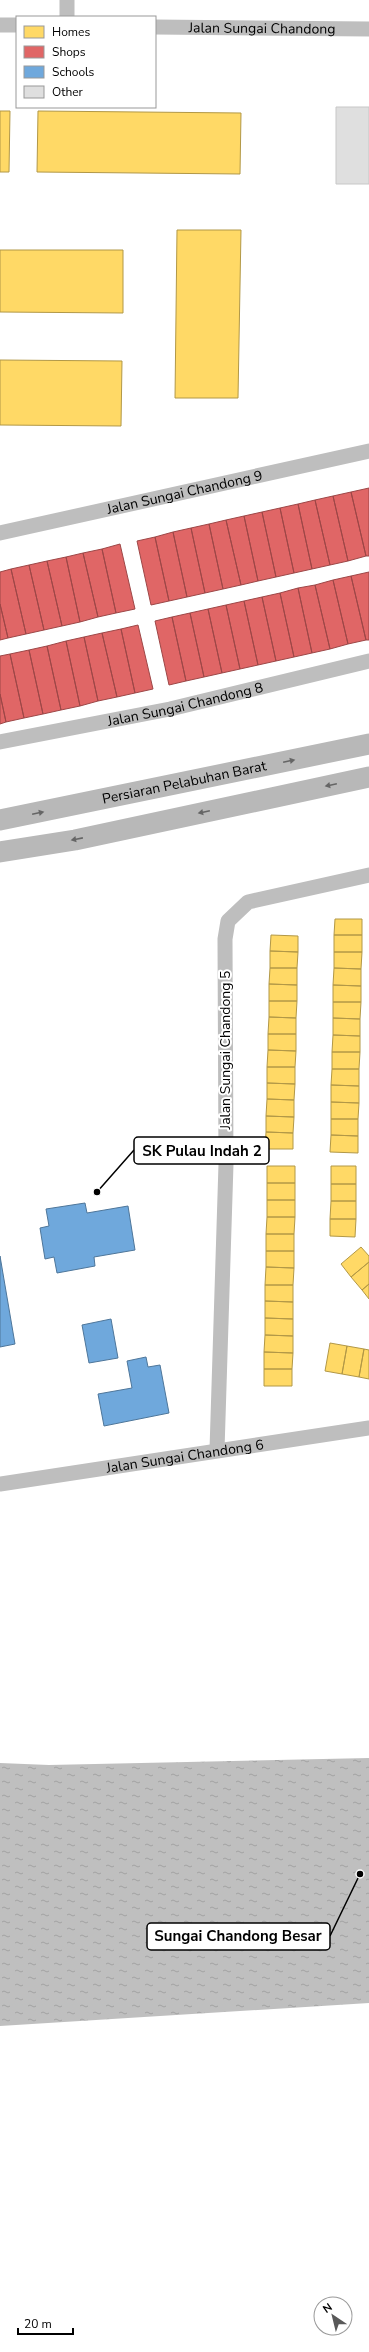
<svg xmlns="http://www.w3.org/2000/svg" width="369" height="2352" font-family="'Nunito Sans',sans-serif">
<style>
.water{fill:url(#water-ripples)}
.homes{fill:#ffd966;stroke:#b29847}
.shops{fill:#e06666;stroke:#9d4747}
.schools{fill:#6fa8dc;stroke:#4e769a}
.building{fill:#dfdfdf;stroke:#c7c7c7}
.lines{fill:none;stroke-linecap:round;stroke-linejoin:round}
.street{stroke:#bebebe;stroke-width:15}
.secondary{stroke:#b8b8b8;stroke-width:21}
.oneway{fill:#656565}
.labels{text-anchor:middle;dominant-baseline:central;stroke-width:4;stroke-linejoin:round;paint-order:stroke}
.street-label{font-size:14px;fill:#000;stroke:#fff}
.leader{fill:none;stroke:#000;stroke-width:1.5}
.callout-dot{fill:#000;stroke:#fff;stroke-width:1.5}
.callout{fill:#fff;stroke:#000;stroke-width:1.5}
.callout-label{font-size:15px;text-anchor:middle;font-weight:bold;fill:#000}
</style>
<defs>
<pattern id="water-ripples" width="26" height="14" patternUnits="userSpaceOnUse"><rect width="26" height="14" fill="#bfbfbf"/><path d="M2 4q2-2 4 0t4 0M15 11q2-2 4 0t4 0" fill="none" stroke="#a2a2a2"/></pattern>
</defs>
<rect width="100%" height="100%" fill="#fff"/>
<!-- water -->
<path class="water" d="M369 1758V2003L0 2026V1763L49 1765Z"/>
<!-- homes -->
<path class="homes" d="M0 111H10L9 172H0Z
M38 111 241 113 240 174 37 172Z
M177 230H241L238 398H175Z
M0 250H123V313L0 312Z
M0 360 122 361 121 426 0 425Z
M335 919H362V935H334Z
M271 935 298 936V952L270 951Z
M334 935H362V952H334Z
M270 951 298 952 297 968H270Z
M334 952H362L361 969 334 968Z
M270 968H297V985L269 984Z
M334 968 361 969V986L333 985Z
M269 984 297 985V1001H269Z
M333 985 361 986V1002H333Z
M269 1001H297L296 1018 269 1017Z
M333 1002H361L360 1019 333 1018Z
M269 1017 296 1018V1034H268Z
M333 1018 360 1019V1036L333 1035Z
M268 1034H296V1051L268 1050Z
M333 1035 360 1036V1052H332Z
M268 1050 296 1051 295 1067H267Z
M332 1052H360L359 1069H332Z
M267 1067H295V1084L267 1083Z
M332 1069H359V1086L331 1085Z
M267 1083 295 1084 294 1100 267 1099Z
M331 1085 359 1086V1103L331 1102Z
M267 1099 294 1100V1117L266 1116Z
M331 1102 359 1103 358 1119H331Z
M266 1116 294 1117 293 1133 266 1132Z
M331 1119H358V1136L331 1135Z
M266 1132 293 1133V1149H265Z
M331 1135 358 1136V1153L330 1152Z
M267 1166H295V1183H267Z
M331 1166H356V1184H331Z
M267 1183H295V1200H267Z
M331 1184H356V1201H331Z
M267 1200H295V1217H267Z
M331 1201H356V1219H330Z
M267 1217H295L294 1234H266Z
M330 1219H356L355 1237 330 1236Z
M266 1234H294V1251H266Z
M361 1247 369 1256V1262L351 1277 341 1264Z
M266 1251H294V1268L266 1267Z
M369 1262V1284L362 1290 351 1277Z
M266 1267 294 1268 293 1285H265Z
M369 1284V1299L362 1290Z
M265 1285H293V1302L265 1301Z
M265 1301 293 1302V1319L265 1318Z
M265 1318 293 1319V1336L265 1335Z
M265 1335 293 1336V1353L264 1352Z
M330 1343 347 1346 342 1374 325 1371Z
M347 1346 364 1349 359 1377 342 1374Z
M364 1349 369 1350V1379L359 1377Z
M264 1352 293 1353 292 1369H264Z
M264 1369H292V1386H264Z"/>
<!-- shops -->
<path class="shops" d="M369 488V556H366L351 492Z
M351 492 366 556 348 561 333 496Z
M333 496 348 561 330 565 315 500Z
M315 500 330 565 312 569 298 504Z
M298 504 312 569 294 573 280 508Z
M280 508 294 573 276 577 262 512Z
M262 512 276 577 258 581 244 516Z
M244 516 258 581 241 585 226 520Z
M226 520 241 585 223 589 209 524Z
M209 524 223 589 205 593 191 528Z
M191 528 205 593 187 597 173 532Z
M173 532 187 597 169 601 155 537Z
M155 537 169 601 151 605 137 541Z
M120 544 135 609 116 613 102 549Z
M102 549 116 613 98 617 83 553Z
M83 553 98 617 80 622 66 557Z
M66 557 80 622 62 626 47 561Z
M47 561 62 626 44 630 29 565Z
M29 565 44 630 26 634 11 569Z
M11 569 26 634 8 638 0 604V572Z
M369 572V640H366L351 576Z
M351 576 366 640 348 644 333 580Z
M333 580 348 644 330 649 315 585Z
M315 585 330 649 312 653 298 588Z
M298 588 312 653 294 657 280 593Z
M280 593 294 657 276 661 262 597Z
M262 597 276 661 258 665 244 601Z
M244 601 258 665 240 669 226 605Z
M0 604 8 638 0 640Z
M226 605 240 669 222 673 208 609Z
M208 609 222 673 204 677 190 613Z
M190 613 204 677 186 681 172 617Z
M172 617 186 681 169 685 155 621Z
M138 625 153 689 135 693 121 629Z
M121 629 135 693 117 697 102 633Z
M102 633 117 697 98 701 84 637Z
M84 637 98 701 80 706 66 641Z
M66 641 80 706 61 710 47 646Z
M47 646 61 710 43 714 29 650Z
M29 650 43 714 24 718 10 654Z
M10 654 24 718 6 722 0 694V656Z
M0 694 6 722 0 724Z"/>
<!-- schools -->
<path class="schools" d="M85 1203 87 1213 128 1206 135 1250 94 1257 95 1266 57 1273 54 1257 45 1259 40 1228 49 1226 46 1209Z
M0 1256 15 1344 0 1347Z
M111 1319 118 1358 89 1363 82 1325Z
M146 1357 148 1367 160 1365 169 1413 104 1426 98 1394 132 1388 127 1361Z"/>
<!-- building -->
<path class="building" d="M336 107H369V184H336Z"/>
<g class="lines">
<!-- street -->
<g class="street">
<path d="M67 17V0"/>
<path d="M0 25H17"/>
<path id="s1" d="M155 27 369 29"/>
<path id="s2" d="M0 533 369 451"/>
<path id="s3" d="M0 742 170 709 369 661"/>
<path d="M217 1450 226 1164 225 939 228 921 248 902 369 875"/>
<path id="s4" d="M0 1484 369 1428"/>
</g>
<!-- secondary -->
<g class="secondary">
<path id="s5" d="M0 820 369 744"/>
<path d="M0 852 75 840 369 777"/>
</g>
</g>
<!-- one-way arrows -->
<defs><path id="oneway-solid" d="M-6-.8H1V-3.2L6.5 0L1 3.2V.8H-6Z"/></defs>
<g class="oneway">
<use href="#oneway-solid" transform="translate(289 761) rotate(-12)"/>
<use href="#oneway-solid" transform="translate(331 785) rotate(168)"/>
<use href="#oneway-solid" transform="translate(204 812) rotate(168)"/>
<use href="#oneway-solid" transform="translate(38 813) rotate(-12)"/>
<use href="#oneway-solid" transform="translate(77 839) rotate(169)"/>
</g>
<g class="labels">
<!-- street labels -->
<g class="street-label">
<text stroke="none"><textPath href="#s1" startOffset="107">Jalan Sungai Chandong</textPath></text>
<text stroke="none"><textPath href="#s2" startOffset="189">Jalan Sungai Chandong 9</textPath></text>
<text stroke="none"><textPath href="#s3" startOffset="189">Jalan Sungai Chandong 8</textPath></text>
<text stroke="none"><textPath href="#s5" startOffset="188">Persiaran Pelabuhan Barat</textPath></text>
<text transform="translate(225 1050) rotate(-90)">Jalan Sungai Chandong 5</text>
<text stroke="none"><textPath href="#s4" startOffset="187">Jalan Sungai Chandong 6</textPath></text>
</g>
</g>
<!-- callouts -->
<path class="leader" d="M97 1192L134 1150M360 1874L330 1936"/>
<g class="callout-dot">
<circle cx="97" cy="1192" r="4"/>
<circle cx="360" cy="1874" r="4"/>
</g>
<g class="callout">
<rect x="134" y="1137" width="135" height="27" rx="4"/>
<rect x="147" y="1923" width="183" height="27" rx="4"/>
</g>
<g class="callout-label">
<text x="202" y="1156">SK Pulau Indah 2</text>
<text x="238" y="1941">Sungai Chandong Besar</text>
</g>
<!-- legend -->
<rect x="16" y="16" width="140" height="92" fill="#ffffff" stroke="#999999"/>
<rect x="24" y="26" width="20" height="12" fill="#ffd966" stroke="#999999"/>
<text x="52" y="36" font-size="12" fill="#000000">Homes</text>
<rect x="24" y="46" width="20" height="12" fill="#e06666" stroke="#999999"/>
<text x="52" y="56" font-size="12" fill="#000000">Shops</text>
<rect x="24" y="66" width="20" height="12" fill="#6fa8dc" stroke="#999999"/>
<text x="52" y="76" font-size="12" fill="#000000">Schools</text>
<rect x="24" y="86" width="20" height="12" fill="#dfdfdf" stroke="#999999"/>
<text x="52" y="96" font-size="12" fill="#000000">Other</text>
<!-- north arrow -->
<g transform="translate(333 2316) rotate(325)"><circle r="19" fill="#ffffff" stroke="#999999"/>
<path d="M0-3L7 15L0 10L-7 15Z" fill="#595959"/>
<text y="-6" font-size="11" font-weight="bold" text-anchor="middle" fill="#000000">N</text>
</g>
<!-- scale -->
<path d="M18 2328v6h55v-6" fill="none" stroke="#000000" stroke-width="2"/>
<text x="24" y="2328" font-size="12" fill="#000000" stroke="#ffffff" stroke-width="3" paint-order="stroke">20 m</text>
</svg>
